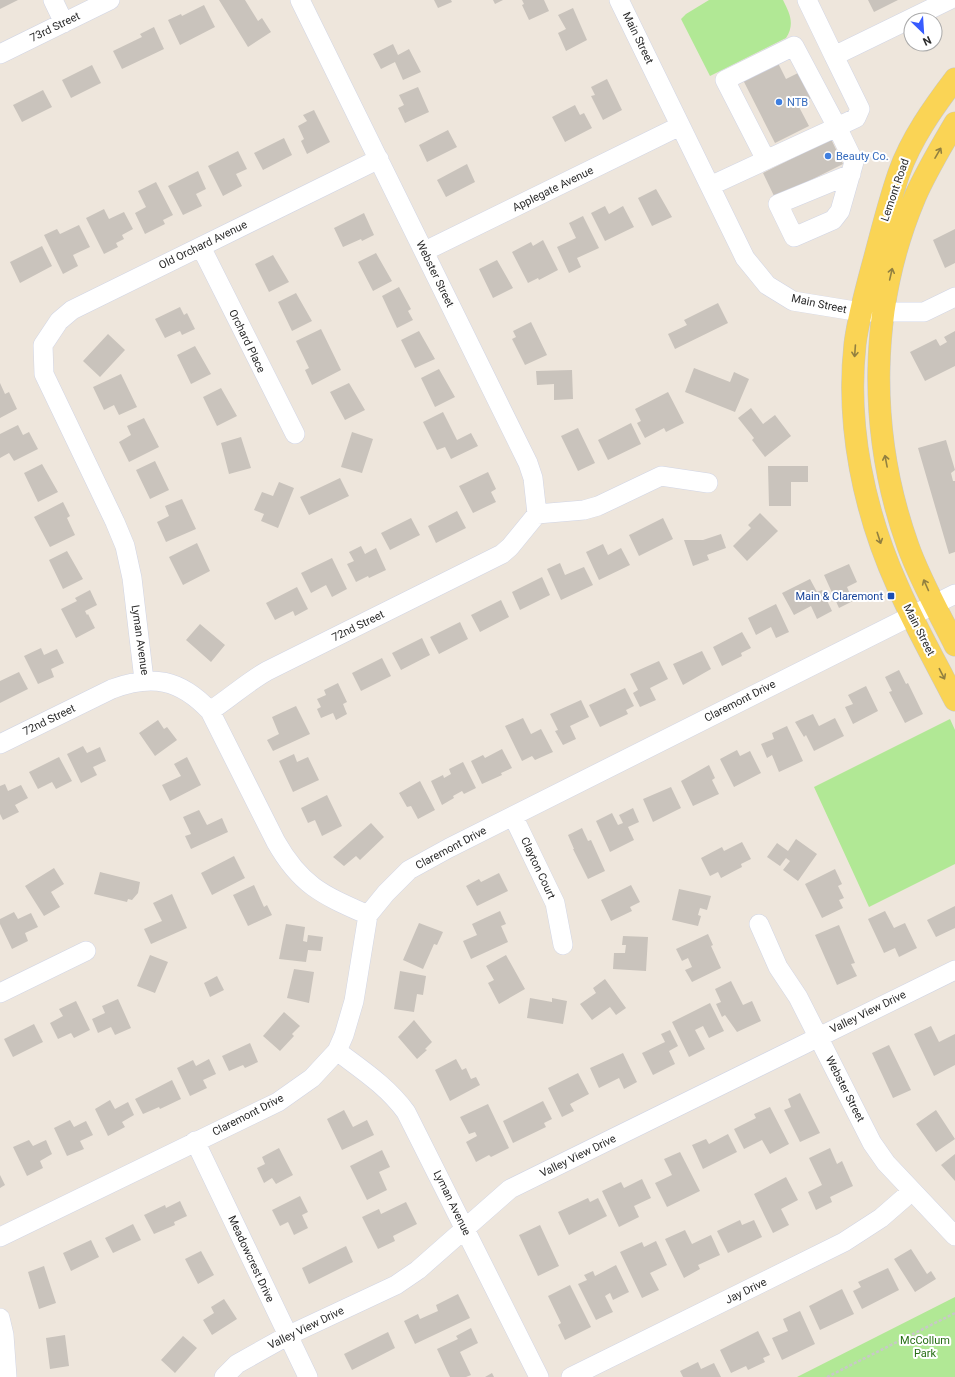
<svg xmlns="http://www.w3.org/2000/svg" width="955" height="1377" font-family="Roboto,sans-serif">
<style>
.green{fill:#b1e895}
.building{fill:#c9c3bc}
.lines{fill:none;stroke-linecap:round;stroke-linejoin:round}
.minor-casing{stroke:#d1d5e5;stroke-width:20}
.major-casing{stroke:#c8c8c8;stroke-width:23}
.path{stroke:#c8c8c8;stroke-width:2.5;stroke-dasharray:3 2;stroke-linecap:butt}
.minor{stroke:#fff;stroke-width:19}
.major{stroke:#fad455;stroke-width:22}
.oneway{stroke:#928040}
.shop-dot{fill:#3f7fe0;stroke:#fff;stroke-width:1.5}
.transit-dot{fill:#1a4fb4;stroke:#fff;stroke-width:1.5}
.labels{text-anchor:middle;dominant-baseline:central;stroke-width:4;stroke-linejoin:round;paint-order:stroke}
.street-label{font-size:11px;fill:#2b2b2b;stroke:#fff}
.shop-label{font-size:11px;fill:#366cbe;stroke:#fff;text-anchor:start}
.transit-label{font-size:11px;fill:#164399;stroke:#fff;text-anchor:end}
.park-label{font-size:11px;fill:#276e15;stroke:#fff}
</style>
<rect width="100%" height="100%" fill="#eee6dc"/>
<!-- green -->
<path class="green" d="M709 0H783C790 14 795 24 786 38L710 76 681 19 686 14Z
M950 719 955 730V864L869 907 814 787Z
M955 1297V1377H797Z"/>
<!-- building -->
<path class="building" d="M0 0H18L0 9Z
M219 0H245L258 21 262 18 271 32 248 47Z
M434 0H451L452 2 438 8Z
M493 0H503L495 4Z
M522 0H544L549 11 529 20 522 5 524 4Z
M868 0H898L874 12Z
M204 5 215 27 180 45 168 20 181 14 182 16Z
M573 8 587 40 566 51 558 33 566 29 558 15Z
M154 27 164 49 122 69 113 51 142 37 140 34Z
M393 44 398 55 409 49 421 72 403 80 395 62 381 69 373 54Z
M776 59 786 79 798 73 811 98 798 105 809 126 775 143 741 76Z
M92 65 101 83 71 98 62 80Z
M607 79 622 110 603 120 591 96 595 95 591 87Z
M418 87 429 112 405 123 398 108 404 105 399 95Z
M43 90 52 107 22 122 13 105Z
M575 105 580 115 584 113 592 128 565 142 552 117Z
M314 110 330 142 307 154 301 141 304 139 298 126 307 121 303 115Z
M448 130 457 147 427 162 419 145Z
M284 138 292 155 263 170 254 153Z
M831 139 843 164 775 198 763 173Z
M238 151 247 169 236 174 242 186 223 196 208 166Z
M467 164 475 182 446 197 437 180Z
M198 171 206 189 196 194 202 206 183 215 168 186Z
M156 182 173 215 163 220 165 224 145 234 135 213 146 207 138 191Z
M656 189 672 217 652 226 638 198Z
M605 206 609 214 623 206 634 227 605 241 591 213Z
M104 209 109 219 124 212 133 229 122 235 124 239 116 243 118 247 104 254 86 218Z
M364 213 374 235 362 241 361 239 343 247 334 228Z
M583 216 599 248 577 258 581 267 569 273 557 247 576 238 569 223Z
M79 225 90 247 73 255 78 266 63 274 44 235 57 229 60 234Z
M955 229V263L945 268 933 240Z
M543 240 558 270 539 280 538 278 528 283 512 252 531 242 533 246Z
M42 246 52 266 20 283 10 262Z
M376 253 392 281 373 291 358 262Z
M273 255 289 282 269 292 255 264Z
M497 260 513 288 493 298 479 269Z
M399 287 411 309 408 311 413 320 397 328 382 296Z
M296 293 312 321 292 331 278 302Z
M718 303 728 323 675 349 668 334 687 325 684 320Z
M180 307 184 315 187 313 195 329 182 335 180 331 165 338 155 319Z
M531 322 547 355 525 365 512 339 516 337 513 331Z
M321 329 341 370 312 385 305 370 309 368 296 341Z
M419 331 435 359 415 368 401 340Z
M955 331V366L925 381 910 352 936 339 940 346 947 342 944 337Z
M108 334 125 350 100 377 83 361Z
M195 346 211 374 191 384 177 355Z
M694 368 730 382 734 372 749 379 735 412 685 392Z
M439 369 455 397 435 407 421 378Z
M572 370 573 399 554 400V384L537 385 536 371Z
M121 374 137 407 119 415 114 405 104 410 93 387Z
M0 383 5 394 9 392 17 409 0 418Z
M349 383 365 410 345 420 330 392Z
M221 388 237 416 217 426 203 397Z
M668 392 684 423 666 432 664 428 645 438 637 423 641 421 635 409Z
M751 408 763 424 775 415 791 436 765 457 752 440 754 438 738 418Z
M443 412 457 440 471 433 478 446 451 459 445 447 437 450 423 422Z
M144 418 159 447 129 462 119 442 131 435 127 426Z
M631 423 641 444 608 460 598 440Z
M18 425 23 435 29 432 38 449 14 461 9 453 0 458V434Z
M578 428 595 463 578 471 561 436Z
M352 432 373 439 362 473 341 467Z
M241 437 251 468 229 474 221 443Z
M946 440 955 470 951 473 953 481H955V552L949 554 918 448Z
M155 461 169 490 150 499 136 470Z
M42 464 58 492 38 502 24 473Z
M768 466H808V482H791V506H769Z
M488 472 496 489 491 492 496 502 473 513 459 486Z
M340 478 349 496 309 515 300 497Z
M279 482 294 488 278 528 261 521 264 514 254 510 262 492 273 496Z
M182 499 196 529 166 542 157 522 169 516 165 506Z
M63 502 70 516 67 518 75 535 50 547 34 517Z
M457 511 466 528 436 543 428 526Z
M760 513 778 531 747 561 733 546 751 528 748 525Z
M411 518 420 535 390 550 381 533Z
M663 518 673 539 639 556 629 535Z
M721 534 726 548 707 555 709 560 693 566 684 540H703Z
M197 543 210 571 183 585 169 557Z
M603 544 608 555 621 548 630 565 599 580 586 552Z
M361 546 365 554 376 548 386 570 369 578 368 576 356 582 347 564 354 561 349 552Z
M67 551 83 579 63 589 49 560Z
M332 558 347 589 332 597 326 585 311 593 301 573Z
M560 563 565 575 584 567 593 585 561 600 547 569Z
M849 564 857 582 847 587 853 601 839 608 824 575Z
M542 577 550 595 520 610 512 592Z
M810 579 817 592 822 590 832 611 817 619 811 606 794 615 782 593Z
M297 587 308 609 295 616 293 611 275 620 266 603Z
M90 590 97 605 85 611 87 615 88 614 95 628 76 638 61 609 77 601 75 598Z
M501 600 509 617 480 632 471 615Z
M776 604 789 632 776 638 771 627 756 635 748 618Z
M460 622 468 639 439 654 430 637Z
M200 624 225 645 211 662 186 640Z
M742 632 751 648 741 653 742 656 722 666 713 647Z
M422 638 430 655 401 670 392 653Z
M41 648 44 655 57 649 64 663 51 669 54 677 38 684 24 656Z
M702 651 711 669 683 685 673 664Z
M382 658 391 676 361 691 352 673Z
M659 661 668 679 650 688 656 700 640 707 633 693 638 690 630 674Z
M899 670 906 684 908 683 923 714 905 723 889 692 892 691 885 677Z
M19 672 28 689 0 703V681Z
M338 683 347 702 343 704 347 714 336 720 333 713 321 718 317 709 321 707 317 699 326 695 324 690Z
M866 686 878 711 853 724 845 707 853 704 848 695Z
M625 688 634 706 626 710 628 714 600 727 589 705Z
M581 700 589 717 570 726 576 739 563 745 555 731 558 730 550 714Z
M296 706 310 734 273 751 267 740 279 734 272 717Z
M813 714 819 726 835 718 844 736 814 751 806 735 804 737 795 722Z
M523 718 531 734 541 729 553 752 535 760 532 756 522 761 505 726Z
M158 720 164 729 167 727 177 740 155 756 139 733Z
M787 726 803 761 779 772 772 755 767 758 761 744 774 739 772 733Z
M83 746 87 753 100 747 106 761 93 767 97 775 81 783 67 754Z
M502 749 512 768 501 773 502 775 482 784 471 761 483 755 485 758Z
M737 750 740 756 750 751 761 773 734 787 720 759Z
M294 754 297 762 308 757 319 780 293 792 279 761Z
M59 757 72 781 56 789 52 782 38 789 29 772Z
M187 757 201 785 170 801 162 785 181 776 174 764Z
M463 762 476 788 464 794 462 791 453 796 454 798 442 805 431 781 443 775 444 778 451 774 449 769Z
M709 765 715 778 712 780 719 794 693 806 681 781Z
M420 781 435 810 418 819 411 806 407 807 399 793Z
M5 784 8 791 21 785 28 798 15 805 19 812 3 820 0 814V786Z
M671 787 681 808 653 822 643 799Z
M327 795 342 826 322 836 315 820 308 823 301 808Z
M633 808 639 822 628 827 634 840 610 852 596 821 612 813 618 825 623 823 619 815Z
M199 810 207 825 222 818 228 832 191 849 185 836 191 834 183 817Z
M371 823 384 837 360 860 356 856 344 866 333 857Z
M582 828 588 841 591 840 605 871 588 879 573 849H574L568 835Z
M796 839 817 854 798 881 783 870 790 861 786 858 780 866 767 857 777 843 788 851Z
M742 842 751 859 741 864 742 867 721 878 718 872 710 876 701 858 722 847 724 851Z
M234 856 245 878 212 895 201 873Z
M54 868 64 884 51 892 60 907 44 916 25 886Z
M835 869 842 884 838 886 844 898 839 900 843 908 822 918 805 884Z
M100 872 140 882 138 893 132 900 128 899 127 902 94 894Z
M499 873 508 891 477 906 466 886 479 879 481 882Z
M254 885 264 907 267 905 272 915 248 926 233 895Z
M631 885 640 902 630 907 632 911 611 921 601 900Z
M679 889 711 896 707 910 700 908 698 915 701 916 698 926 672 920Z
M172 894 187 928 151 944 144 929 162 921 153 903Z
M955 906V928L936 937 927 920Z
M500 911 506 924 501 926 508 942 471 959 463 941 477 935 472 924Z
M885 911 894 928 905 923 917 948 899 957 895 948 884 953 868 919Z
M14 912 18 919 31 913 38 927 25 933 28 941 12 949 0 924V919Z
M419 923 443 932 437 945 434 944 423 969 403 960Z
M286 924 305 927 303 941 307 942 308 935 323 937 321 951 308 950 306 962 279 959Z
M839 925 855 963 851 964 857 976 837 985 815 935Z
M708 934 713 945 711 946 721 968 692 982 685 970 692 967 688 958 682 961 676 949Z
M623 936 648 937 646 971 613 969 614 953H625L626 945H622Z
M150 955 168 962 155 993 137 986Z
M506 955 525 989 499 1004 488 983 494 980 486 966Z
M294 969 314 972 309 1003 287 998Z
M400 971 426 976 423 995 417 994 414 1012 394 1009Z
M217 976 224 990 210 997 204 983Z
M605 979 626 1008 616 1015 610 1007 592 1020 580 1004 596 993 593 988Z
M731 981 743 1005 752 1001 761 1021 737 1032 725 1015 722 1017 716 1004 721 1002 715 989Z
M530 998 552 1002V998L567 1001 563 1024 527 1018Z
M118 999 131 1028 115 1035 111 1027 98 1033 92 1019 105 1013 102 1006Z
M76 1001 90 1030 74 1038 71 1033 58 1039 50 1023 63 1016 59 1009Z
M710 1003 724 1031 709 1038 703 1026 695 1030 705 1049 689 1057 672 1022Z
M284 1012 300 1026 292 1034 294 1036 280 1051 263 1036Z
M414 1020 432 1042 425 1049 427 1050 417 1059 398 1037Z
M34 1024 43 1042 13 1057 4 1039Z
M931 1026 939 1042 955 1034V1065L934 1076 914 1034Z
M670 1030 678 1046 669 1051 675 1064 653 1075 642 1053 665 1042 661 1034Z
M250 1043 258 1062 245 1068 243 1065 229 1071 222 1056Z
M889 1045 911 1090 893 1098 872 1053Z
M623 1053 637 1082 624 1089 619 1078 599 1088 590 1068Z
M209 1059 216 1074 203 1080 207 1088 190 1096 177 1068 193 1060 196 1066Z
M456 1059 462 1070 466 1068 471 1079 476 1077 480 1085 450 1101 435 1070Z
M578 1073 589 1094 570 1104 574 1111 562 1117 548 1088Z
M172 1080 181 1099 160 1109 159 1107 143 1114 135 1099Z
M800 1093 820 1133 800 1142 784 1110 791 1107 788 1099Z
M110 1100 115 1109 128 1102 134 1115 122 1122 125 1127 108 1136 95 1109Z
M543 1101 552 1119 544 1123 546 1127 513 1143 503 1121Z
M488 1104 509 1148 491 1157 489 1155 476 1162 466 1142 477 1136 475 1132 469 1134 460 1117Z
M770 1107 789 1144 770 1154 762 1140 744 1149 734 1129 756 1118 754 1114Z
M344 1110 353 1127 367 1120 374 1135 342 1150 327 1119Z
M936 1110 955 1139 936 1152 916 1124Z
M70 1120 74 1127 86 1121 93 1135 80 1141 84 1149 67 1156 54 1128Z
M728 1134 737 1152 703 1169 692 1145 706 1139 709 1144Z
M29 1140 33 1146 46 1140 52 1154 40 1161 43 1168 27 1176 13 1147Z
M279 1148 293 1175 276 1184 272 1178 264 1183 257 1168 265 1164 262 1157Z
M830 1148 837 1164 842 1161 853 1186 830 1197 832 1202 816 1210 808 1192 822 1185 809 1158Z
M382 1150 390 1167 379 1172 387 1190 367 1200 350 1166Z
M680 1152 700 1191 667 1207 655 1183 672 1175 664 1159Z
M955 1154V1181L941 1165Z
M0 1175 5 1185 0 1188Z
M786 1177 798 1200 781 1209 789 1225 773 1233 754 1194Z
M642 1179 651 1198 634 1206 639 1217 619 1227 602 1191 621 1182 624 1188Z
M300 1196 308 1212 302 1215 308 1228 294 1235 288 1222 280 1226 272 1210Z
M588 1198 590 1202 598 1198 607 1216 569 1235 558 1212Z
M180 1201 187 1216 174 1222 175 1225 154 1234 144 1215 165 1205 166 1208Z
M406 1202 417 1224 393 1236 395 1241 378 1249 362 1217 379 1209 381 1214Z
M740 1220 742 1225 754 1220 762 1237 728 1253 717 1231Z
M133 1224 141 1240 113 1253 105 1238Z
M540 1225 559 1266 538 1276 519 1235Z
M685 1230 692 1244 711 1235 720 1255 698 1265 700 1269 684 1278 665 1239Z
M91 1240 99 1257 71 1271 63 1253Z
M656 1241 667 1265 650 1273 659 1290 642 1298 620 1252 642 1242 644 1247Z
M346 1246 353 1262 309 1284 302 1268Z
M911 1249 927 1274 931 1271 936 1279 915 1292 894 1259Z
M201 1251 214 1275 198 1284 185 1259Z
M616 1265 629 1292 613 1300 610 1293 605 1296 613 1312 596 1320 578 1284 587 1280 584 1275 593 1271 595 1276Z
M44 1266 56 1303 39 1309 28 1272Z
M888 1268 899 1290 862 1309 853 1291 861 1287 858 1282Z
M570 1285 591 1327 565 1340 558 1325 561 1323 548 1296Z
M842 1289 854 1314 820 1330 809 1306Z
M458 1294 470 1318 415 1344 404 1321 418 1314 420 1319 438 1311 436 1305Z
M224 1299 237 1319 212 1335 203 1320 214 1313 211 1307Z
M800 1311 815 1344 782 1360 772 1338 788 1331 783 1319Z
M471 1328 478 1343 460 1352 471 1375 466 1377H450L437 1349 458 1339 456 1336Z
M758 1331 770 1355 763 1358 765 1362 748 1370 746 1366 731 1373 720 1350Z
M388 1332 395 1348 352 1370 344 1354Z
M65 1335 69 1366 50 1369 46 1338Z
M183 1336 197 1348 175 1373 161 1360Z
M698 1362 701 1369 714 1363 721 1377H683L680 1371Z
M492 1373 494 1377H485Z"/>
<g class="lines">
<defs>
<path id="minor" d="M53 0 64 23
M619 0 745 258 767 285 793 301 861 312H924L955 297
M807 0 834 56 949 0
M0 54 110 0
M766 160 725 80 794 46 837 127 856 118 860 109 834 56
M710 186 837 127 854 162 840 211 833 220 794 237 778 204 851 174
M201 247 295 434
M425 251 680 126
M537 514 584 510 598 506 661 476 708 483
M144 680 132 578 125 546 115 522 44 374 43 345 59 321 72 310 379 159
M210 711C230 698 246 683 267 671L502 554 510 547 537 514 533 478 528 463 300 0
M0 744 112 689C152 674 180 679 210 711L276 842C301 886 323 895 368 915
M513 816 555 903 563 945
M759 924 778 967 798 997 872 1143 886 1163 955 1236
M0 993 86 951
M337 1051C362 1070 387 1086 406 1112L539 1377
M195 1141 308 1377
M0 1237 278 1102 312 1078 337 1051 344 1035 354 1001 368 915 386 893 409 870 449 848 955 594
M0 1318 4 1335 7 1377
M224 1377 237 1364 287 1336 396 1285 418 1270 510 1189 955 970
M571 1377 844 1242 881 1218 912 1191"/>
<path id="major" d="M955 79C933 108 911 139 899 173 890 199 883 226 876 253 868 283 859 313 855 344 846 426 864 512 898 587 915 626 936 663 955 700
M955 123C941 147 926 172 915 197 868 308 868 434 908 546 920 580 939 613 955 645"/>
</defs>
<!-- minor casing -->
<use href="#minor" class="minor-casing"/>
<!-- major casing -->
<use href="#major" class="major-casing"/>
<!-- path -->
<path class="path" d="M827 1377 955 1313"/>
<!-- minor -->
<use href="#minor" class="minor"/>
<!-- major -->
<use href="#major" class="major"/>
</g>
<!-- one-way arrows -->
<defs><path id="oneway-shaft" d="M-6 0H5M1.5-3L5.5 0L1.5 3" fill="none" stroke-width="1.6" stroke-linecap="round" stroke-linejoin="round"/></defs>
<g class="oneway">
<use href="#oneway-shaft" transform="translate(938 153) rotate(-60)"/>
<use href="#oneway-shaft" transform="translate(891 274) rotate(-77)"/>
<use href="#oneway-shaft" transform="translate(855 351) rotate(94)"/>
<use href="#oneway-shaft" transform="translate(886 461) rotate(-101)"/>
<use href="#oneway-shaft" transform="translate(879 538) rotate(72)"/>
<use href="#oneway-shaft" transform="translate(926 585) rotate(-114)"/>
<use href="#oneway-shaft" transform="translate(942 674) rotate(63)"/>
</g>
<!-- markers -->
<g class="shop-dot">
<circle cx="779" cy="102" r="4"/>
<circle cx="828" cy="156" r="4"/>
</g>
<rect class="transit-dot" x="887" y="592" width="8" height="8" rx="2"/>
<g class="labels">
<!-- street labels -->
<g class="street-label">
<text transform="translate(55 27) rotate(-26)">73rd Street</text>
<text transform="translate(638 38) rotate(64)">Main Street</text>
<text transform="translate(553 189) rotate(-26)">Applegate Avenue</text>
<text transform="translate(895 190) rotate(-71)">Lemont Road</text>
<text transform="translate(203 245) rotate(-26)">Old Orchard Avenue</text>
<text transform="translate(435 274) rotate(64)">Webster Street</text>
<text transform="translate(819 304) rotate(12)">Main Street</text>
<text transform="translate(247 341) rotate(64)">Orchard Place</text>
<text transform="translate(358 626) rotate(-26)">72nd Street</text>
<text transform="translate(919 630) rotate(63)">Main Street</text>
<text transform="translate(140 640) rotate(82)">Lyman Avenue</text>
<text transform="translate(740 701) rotate(-27)">Claremont Drive</text>
<text transform="translate(49 720) rotate(-26)">72nd Street</text>
<text transform="translate(451 848) rotate(-28)">Claremont Drive</text>
<text transform="translate(538 868) rotate(65)">Clayton Court</text>
<text transform="translate(868 1012) rotate(-26)">Valley View Drive</text>
<text transform="translate(845 1089) rotate(63)">Webster Street</text>
<text transform="translate(248 1115) rotate(-27)">Claremont Drive</text>
<text transform="translate(578 1156) rotate(-26)">Valley View Drive</text>
<text transform="translate(452 1203) rotate(64)">Lyman Avenue</text>
<text transform="translate(251 1259) rotate(65)">Meadowcrest Drive</text>
<text transform="translate(746 1291) rotate(-26)">Jay Drive</text>
<text transform="translate(306 1328) rotate(-26)">Valley View Drive</text>
</g>
<!-- shop labels -->
<g class="shop-label">
<text x="787" y="102">NTB</text>
<text x="836" y="156">Beauty Co.</text>
</g>
<!-- transit labels -->
<g class="transit-label">
<text x="883" y="596">Main &amp; Claremont</text>
</g>
<!-- park labels -->
<g class="park-label">
<text x="925" y="1340">McCollum<tspan x="925" dy="13">Park</tspan></text>
</g>
</g>
<!-- north arrow -->
<g transform="translate(923 32) rotate(155)"><circle r="19" fill="#ffffff" stroke="#aaaaaa"/>
<path d="M0-3L7 15L0 10L-7 15Z" fill="#385cff"/>
<text y="-6" font-size="11" font-weight="bold" text-anchor="middle" fill="#2b2b2b">N</text>
</g>
</svg>
